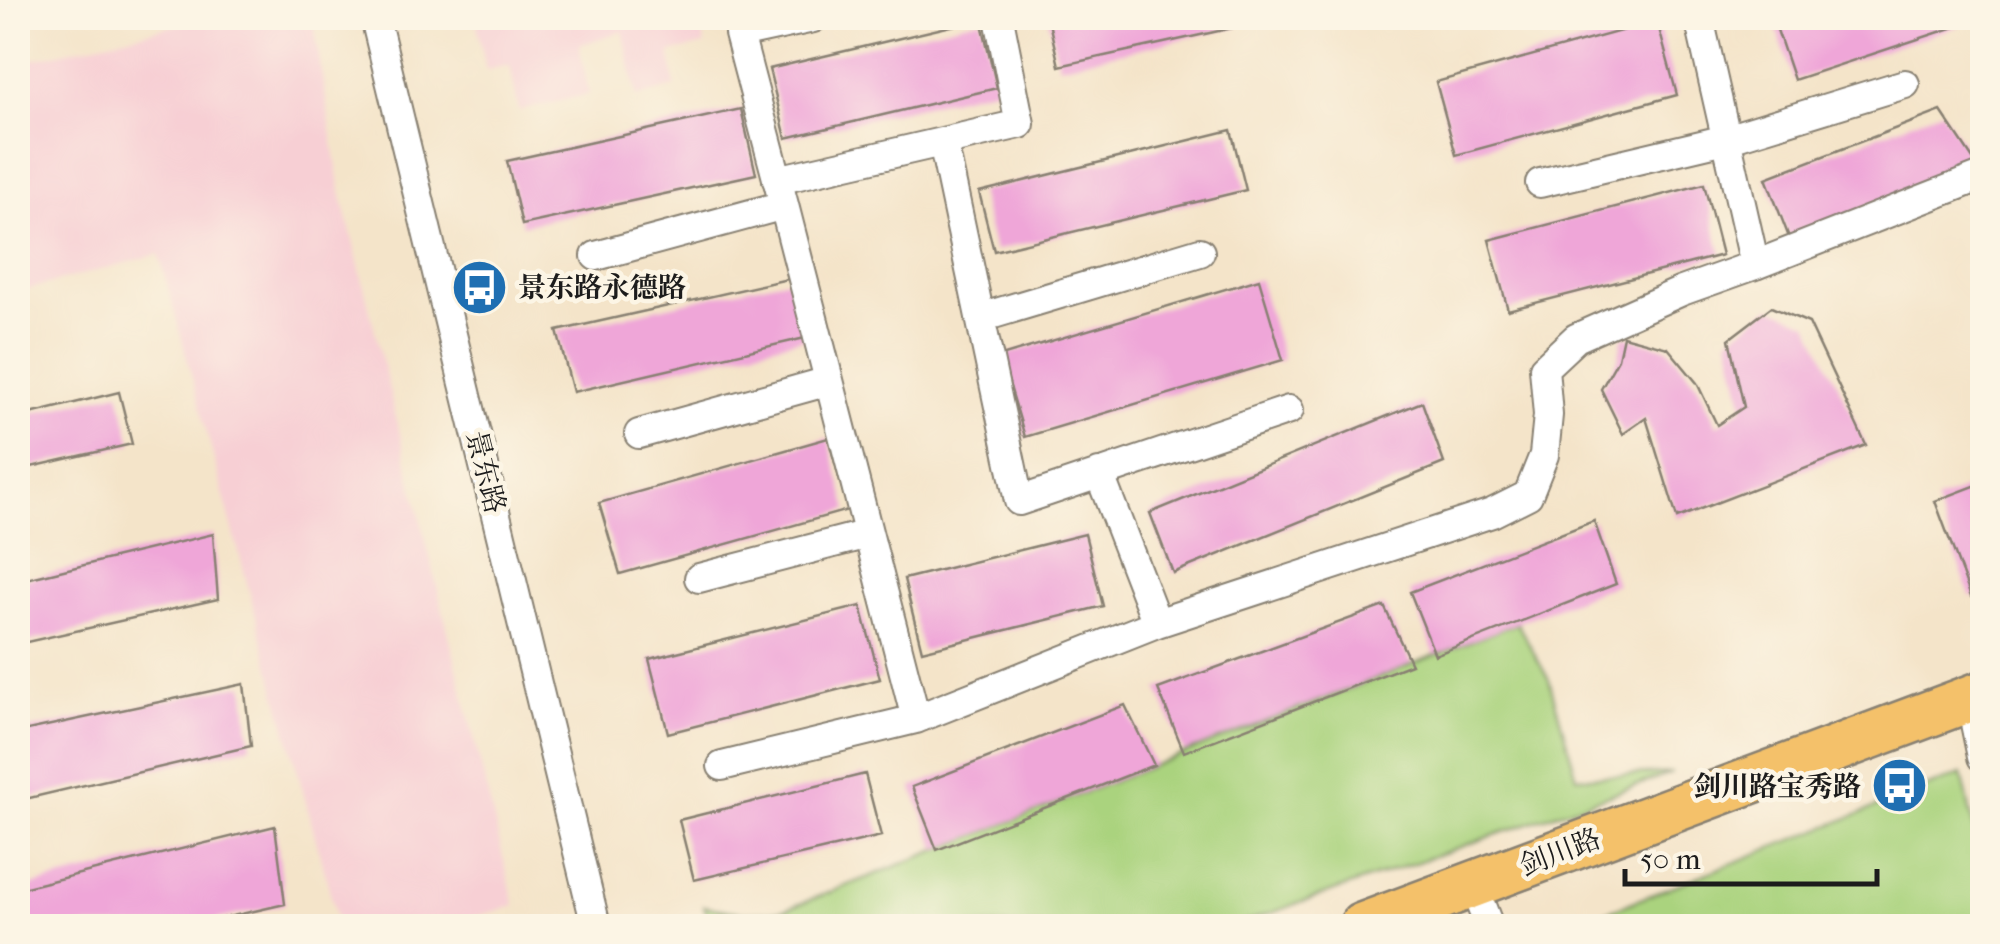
<svg xmlns="http://www.w3.org/2000/svg" width="2000" height="944" font-family="'IM FELL French Canon','Noto Serif SC',serif">
<style>
.built{fill:#f7cfd4}
.green{fill:#aad37e;stroke:#63784d;stroke-width:2.5}
.building{fill:#efa6d8}
.lines{fill:none;stroke-linecap:round;stroke-linejoin:round}
.street-casing{stroke:#888072;stroke-width:32}
.primary-casing{stroke:#888072;stroke-width:50}
.street{stroke:#fff;stroke-width:28}
.primary{stroke:#f4c16a;stroke-width:45}
.labels{text-anchor:middle;dominant-baseline:central;stroke-width:9;stroke-linejoin:round;paint-order:stroke}
.poi-label{font-size:28px;font-weight:bold;fill:#1c1c1c;stroke:#fcf5e5;text-anchor:start}
.street-label{font-size:28px;fill:#1c1c1c;stroke:#fcf5e5}
</style>
<rect width="100%" height="100%" fill="#fcf5e5"/>
<filter id="ink" filterUnits="userSpaceOnUse"><feTurbulence type="fractalNoise" baseFrequency=".01" numOctaves="2"/><feDisplacementMap in="SourceGraphic" scale="20" xChannelSelector="R" yChannelSelector="G"/><feConvolveMatrix kernelMatrix="1 2 1 2 8 2 1 2 1" color-interpolation-filters="sRGB"/></filter>
<filter id="wash" filterUnits="userSpaceOnUse"><feTurbulence type="fractalNoise" baseFrequency=".0048" numOctaves="4" result="noise"/><feDisplacementMap in="SourceGraphic" scale="40" xChannelSelector="R" yChannelSelector="G"/><feGaussianBlur stdDeviation="2.25" result="paint"/><feColorMatrix in="noise" values="0 0 0 0 0 0 0 0 0 0 0 0 0 0 0 0 0 1.4 0 .05"/><feComposite in="paint" operator="in"/></filter>
<g filter="url(#wash)">
<rect width="100%" height="100%" fill="#f4e4c9"/>
<!-- built -->
<path class="built" d="M205 18H297L314 25 341 192 515 906 439 926H339L159 254 18 292V63Z
M478 18H722V19L700 24 705 45 670 53 675 87 637 97 623 31 579 45 589 94 519 111 510 65 486 70 476 19Z"/>
<!-- green -->
<path class="green" d="M1517 623 1549 680 1577 777 1672 773 1234 926H710L704 906C735 913 755 915 787 909Z
M1962 774 1982 864V914L1951 926H1571Z"/>
<g id="blocks">
<!-- building -->
<path class="building" d="M1048 18H1235L1237 27 1059 66Z
M1773 18H1982L1794 80Z
M981 19 997 88 786 138 769 69Z
M1657 21 1677 95 1456 155 1436 82Z
M741 109 756 174 522 225 507 161Z
M1941 111 1979 168 1790 240 1766 178Z
M1231 130 1246 190 994 251 979 192Z
M1704 184 1722 255 1508 310 1489 240Z
M788 279 805 338 573 392 557 331Z
M1259 279 1283 360 1025 437 1001 356Z
M1771 307 1809 323 1866 445 1677 518 1646 418 1623 434 1601 389 1618 359 1623 336 1668 348 1697 383 1717 425 1744 407 1729 339Z
M119 392 132 444 18 470V417Z
M1422 402 1444 463 1173 573 1150 513Z
M828 438 848 510 620 574 599 503Z
M1982 483V592L1971 597 1935 501Z
M1594 521 1616 584 1435 655 1410 592Z
M213 534 218 599 18 644V581Z
M1085 534 1103 606 922 651 904 579Z
M861 606 880 679 668 733 649 659Z
M1384 606 1411 664 1184 752 1158 689Z
M244 684 251 746 21 800 18 772V732Z
M1125 705 1154 765 937 850 912 787Z
M865 774 881 836 694 880 679 820Z
M275 826 285 904 189 926H18V889Z"/>
</g>
</g>
<g filter="url(#ink)">
<use href="#blocks" fill-opacity="0" stroke="#888072" stroke-width="2.5"/>
<g class="lines">
<defs>
<path id="street" d="M375 18 596 926
M1699 18 1755 265
M943 142 1019 501 1289 410
M777 180 1020 124 999 18
M1540 183 1726 139 1905 84
M784 205 916 719
M596 256 784 205 739 34 813 18
M980 318 1200 252
M639 434 829 381
M1099 473 1157 623
M699 578 868 534
M1970 699 1982 757
M722 766 916 719 1157 623 1492 513 1528 495 1544 455 1548 415 1544 368 1576 338 1682 291 1755 265 1982 176
M1473 885 1489 926"/>
<path id="primary" d="M1362 926 1982 694"/>
</defs>
<!-- street casing -->
<use href="#street" class="street-casing"/>
<!-- primary casing -->
<use href="#primary" class="primary-casing"/>
<!-- street -->
<use href="#street" class="street"/>
<!-- primary -->
<use href="#primary" class="primary"/>
</g>
</g>
<!-- icons -->
<defs>
<symbol id="bus-disc" viewBox="-11 -11 22 22"><circle r="9.5" fill="#1f6fb2" stroke="#fcf5e5"/><path d="M-5-6H5V4H4V6H2V4H-2V6H-4V4H-5ZM-3.5-4V0h7V-4ZM-3.5 1.2v1.5H-2V1.2ZM2 1.2v1.5H3.5V1.2Z" fill="#fff"/></symbol>
</defs>
<g fill-rule="evenodd">
<use href="#bus-disc" x="448" y="256" width="63" height="63"/>
<use href="#bus-disc" x="1868" y="754" width="63" height="63"/>
</g>
<g class="labels">
<!-- poi labels -->
<g class="poi-label">
<text x="518" y="287">景东路永德路</text>
<text x="1861" y="786" text-anchor="end">剑川路宝秀路</text>
</g>
<!-- street labels -->
<g class="street-label">
<text transform="translate(486 472) rotate(76)">景东路</text>
<text transform="translate(1560 852) rotate(-21)">剑川路</text>
</g>
</g>
<!-- margin -->
<rect width="2000" height="944" fill="none" stroke="#fcf5e5" stroke-width="60"/>
<!-- scale -->
<path d="M1625 869v15h252v-15" fill="none" stroke="#1c1c1c" stroke-width="5"/>
<text x="1640" y="869" font-size="30" fill="#1c1c1c" stroke="#fcf5e5" stroke-width="8" paint-order="stroke">50 m</text>
</svg>
